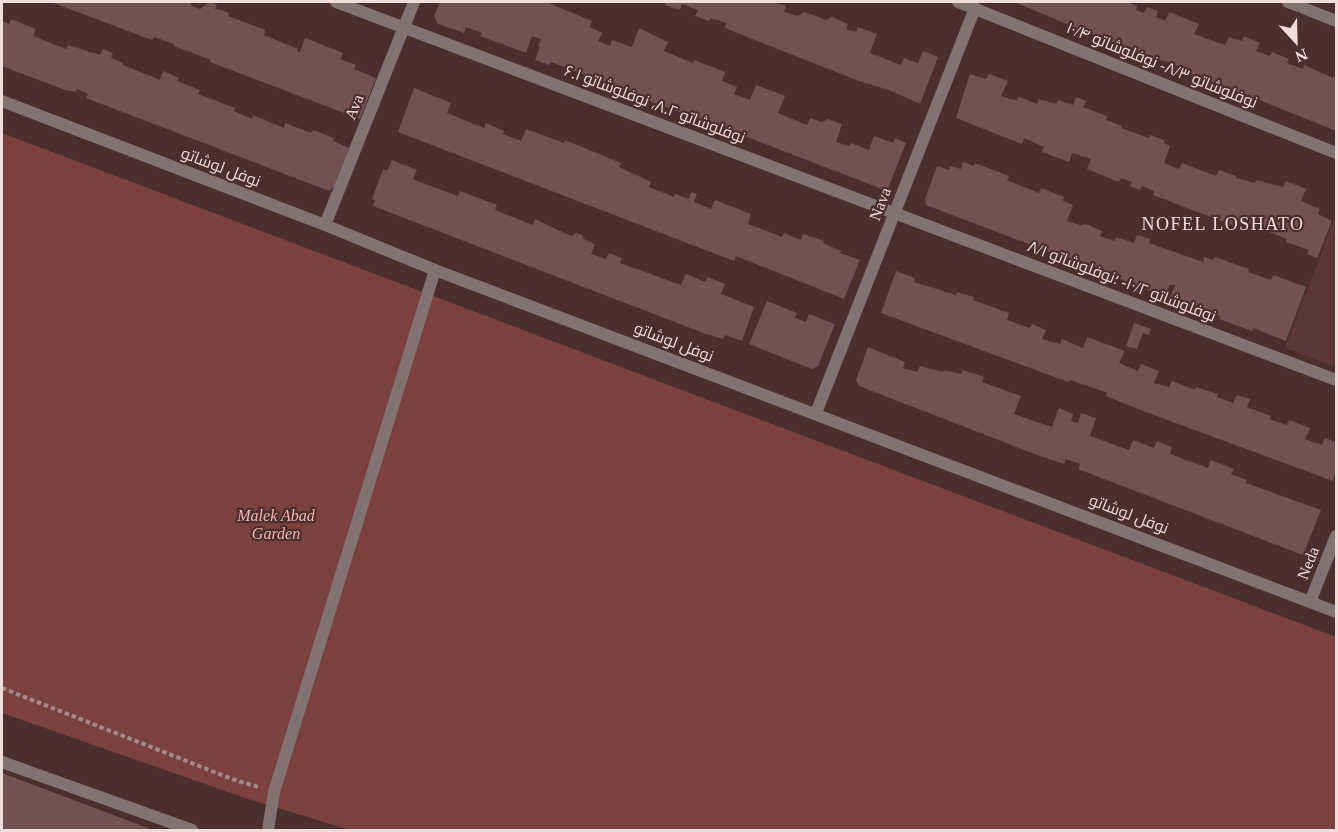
<svg xmlns="http://www.w3.org/2000/svg" width="1338" height="832" font-family="'Times New Roman',Cairo,serif">
<style>
.built{fill:#5b3836}
.green{fill:#7a413e}
.building{fill:#715250}
.lines{fill:none;stroke-linecap:round;stroke-linejoin:round}
.path{stroke:#a28a88;stroke-width:4;stroke-dasharray:4.5 3;stroke-linecap:butt}
.lane{stroke:#827372;stroke-width:12}
.street{stroke:#827372;stroke-width:12}
.labels{text-anchor:middle;dominant-baseline:central;stroke-width:4.5;stroke-linejoin:round;paint-order:stroke}
.street-label{font-size:16px;fill:#f0dddb;stroke:#4b2f2d}
.park-label{font-size:16px;font-style:italic;fill:#f5b5af;stroke:#4b2f2d}
.neighbourhood-label{font-size:18px;letter-spacing:1.5px;fill:#f0dddb;stroke:#4b2f2d}
</style>
<rect width="100%" height="100%" fill="#4b2f2d"/>
<!-- built -->
<path class="built" d="M1336 215V367L1285 348Z"/>
<!-- green -->
<path class="green" d="M2 133 1336 637V830H350L248 799 2 713Z"/>
<!-- building -->
<path class="building" d="M51 2H191L190 5 200 9 210 2 217 5 215 9 221 10 229 13 228 16 265 30 264 35 298 49 297 51 300 52 305 38 343 53 340 59 356 65 354 69 376 78 360 119 210 62 211 60 174 46V44L154 37 152 40Z
M440 2H546L592 21 590 27 602 33 598 41 610 46 612 40 632 47 639 28 668 42 664 51 693 63 694 60 725 72 722 81 737 87 734 94 750 100 756 85 785 96 778 113 807 125 810 118 822 122 828 119 842 124 836 142 849 146 851 143 869 150 874 136 893 143 895 138 906 143 887 191 737 133 586 78 585 75 551 62 550 65 535 60 540 47 538 46 541 39 532 36 526 53 480 36 482 33 466 27 464 33 438 24 434 16Z
M666 2H773L786 6 784 12 798 16 805 12 826 20 832 17 848 24 846 29 856 32 858 27 877 34 870 53 901 65 904 58 918 63 923 51 938 57 920 104 889 90 859 81 725 28 726 23 711 18 709 21 695 16 698 10 682 4 680 10 665 5Z
M1014 2H1127L1137 6 1136 10 1144 13 1147 7 1158 11 1156 17 1165 21 1169 12 1199 24 1194 34 1225 45 1229 37 1242 41 1244 36 1260 43 1256 51 1270 56 1272 52 1289 59 1287 63 1303 69 1304 65 1333 78 1334 76 1336 77V131L1240 92 1239 93 1183 71 1184 69 1180 67 1091 34Z
M11 19 36 29 33 36 66 49 68 45 100 55 103 49 113 53 111 58 123 63V65L160 80 163 71 179 78 177 81 200 90 198 94 235 108 234 111 252 119 253 115 284 128 285 123 311 133 313 130 334 138 333 141 349 148 334 187 329 191 86 98 88 94 77 89 76 92 65 90 2 66V21L9 24Z
M970 74 986 79 989 74 1008 81 1001 96 1017 101 1019 97 1037 104 1039 99 1056 104 1058 100 1073 105 1076 97 1086 101 1083 107 1107 116 1106 120 1122 126 1121 128 1149 138 1150 135 1164 140V143L1170 146 1164 163 1179 169 1182 163 1216 176 1219 170 1236 176V178L1255 183 1256 180 1283 187 1286 181 1306 189 1301 201 1320 209 1318 214 1332 221 1317 258 1307 254 1309 250 1286 242 1287 239 1267 231 1268 229 1239 221 1237 227 1153 195 1154 191 1142 186 1140 190 1130 186 1132 182 1121 178 1119 182 1087 169 1091 159 1072 153 1069 162 1042 152 1044 147 1024 138 1022 144 956 118Z
M414 88 451 103 447 113 484 128 486 123 504 131 503 134 521 141 526 129 564 143 565 140 621 163 619 167 651 182 649 187 674 197 675 194 689 199 691 192 697 194 694 202 711 209 715 200 751 214 748 224 782 237 784 233 801 240 803 234 824 241 823 243 841 251 840 253 860 260 844 299 736 256 734 261 398 132Z
M392 160 417 170 413 179 420 182 458 196 460 191 497 205 495 210 533 225 535 219 571 236 576 233 582 235 584 239 595 244 591 254 606 259 609 253 622 258 620 263 681 285 686 274 705 282 708 277 725 284 721 294 754 307 742 341 725 335 723 339 706 334 373 206 375 200 372 199 383 169 387 171Z
M963 162 974 166 975 163 1009 176 1007 180 1039 193 1041 188 1064 197 1063 201 1073 205 1067 221 1080 225 1086 224 1102 231 1100 236 1115 241 1116 237 1134 243 1137 235 1150 239 1149 243 1203 262 1204 257 1213 260 1215 257 1249 269 1248 272 1271 280 1273 275 1306 287 1286 341 1253 328 1252 331 1219 319 1220 316 1170 298 1175 285H1170L1165 295 1154 292 926 205 925 199 937 166 949 170 950 166 961 169Z
M896 271 915 278 914 282 956 295 957 292 974 297 973 300 1009 313 1007 320 1030 328 1032 324 1046 330 1042 339 1060 344 1062 339 1083 348 1087 337 1125 351 1119 363 1138 371 1141 364 1159 371 1154 383 1169 387 1172 381 1195 390 1196 387 1218 394 1217 397 1233 403 1237 395 1250 399 1247 407 1271 416 1270 419 1272 420 1287 425 1289 420 1310 428 1305 439 1322 445 1325 438 1336 442V470L1333 481 1143 411 1106 396 1108 393 1070 380 1068 382 881 313Z
M767 301 797 313 795 318 806 322 809 314 835 324 818 366 812 369 749 344Z
M1134 323 1151 329 1149 335 1143 333 1137 349 1126 346Z
M868 347 905 362 903 368 917 372 920 366 943 372 944 370 961 374 963 370 984 377 982 382 1021 396 1014 414 1052 427 1059 408 1073 414 1071 421 1078 423 1081 413 1096 418 1090 436 1101 440 1129 450 1133 440 1154 448 1157 441 1172 447 1170 454 1208 468 1211 460 1234 469 1231 474 1247 480 1246 483 1321 510 1303 555 1078 469 1080 464 1066 459 1064 464 1040 456 859 386 856 380Z
M2 773 153 830H2Z"/>
<g class="lines">
<!-- path -->
<path class="path" d="M2 688 232 779 258 787"/>
<!-- lane -->
<path class="lane" d="M2 762 192 830
M268 830 274 792 435 270"/>
<!-- street -->
<path class="street" d="M336 2 1336 380
M958 2 1336 153
M1288 2 1336 21
M2 101 325 225 435 270 1336 612
M325 225 414 2
M816 413 975 8
M1310 602 1336 536"/>
</g>
<g class="labels">
<!-- street labels -->
<g class="street-label">
<text transform="translate(1162 65) rotate(22)">نوفلوشاتو ۸/۳- نوفلوشاتو ۱۰/۴</text>
<text transform="translate(655 104) rotate(21)">نوفلوشاتو ۸.۲، نوفلوشاتو ۶.۱</text>
<text transform="translate(354 107) rotate(-68)">Ava</text>
<text transform="translate(221 167) rotate(21)">نوفل لوشاتو</text>
<text transform="translate(880 204) rotate(-69)">Nava</text>
<text transform="translate(1122 281) rotate(21)">نوفلوشاتو ۱۰/۲- ؛نوفلوشاتو ۸/۱</text>
<text transform="translate(674 342) rotate(21)">نوفل لوشاتو</text>
<text transform="translate(1129 514) rotate(21)">نوفل لوشاتو</text>
<text transform="translate(1308 563) rotate(-68)">Neda</text>
</g>
<!-- park labels -->
<g class="park-label">
<text x="276" y="515">Malek Abad<tspan x="276" dy="18">Garden</tspan></text>
</g>
<!-- neighbourhood labels -->
<g class="neighbourhood-label">
<text x="1223" y="224">NOFEL LOSHATO</text>
</g>
</g>
<!-- border -->
<rect width="1338" height="832" fill="none" stroke="#f0dddb" stroke-width="6"/>
<!-- north arrow -->
<g transform="translate(1296 42) rotate(158)" stroke="#4b2f2d" stroke-width="4.5" paint-order="stroke">
<path d="M0-4.5L10 22L0 15L-10 22Z" fill="#f0dddb"/>
<text y="-9" font-size="16" font-weight="bold" text-anchor="middle" fill="#f0dddb">N</text>
</g>
</svg>
